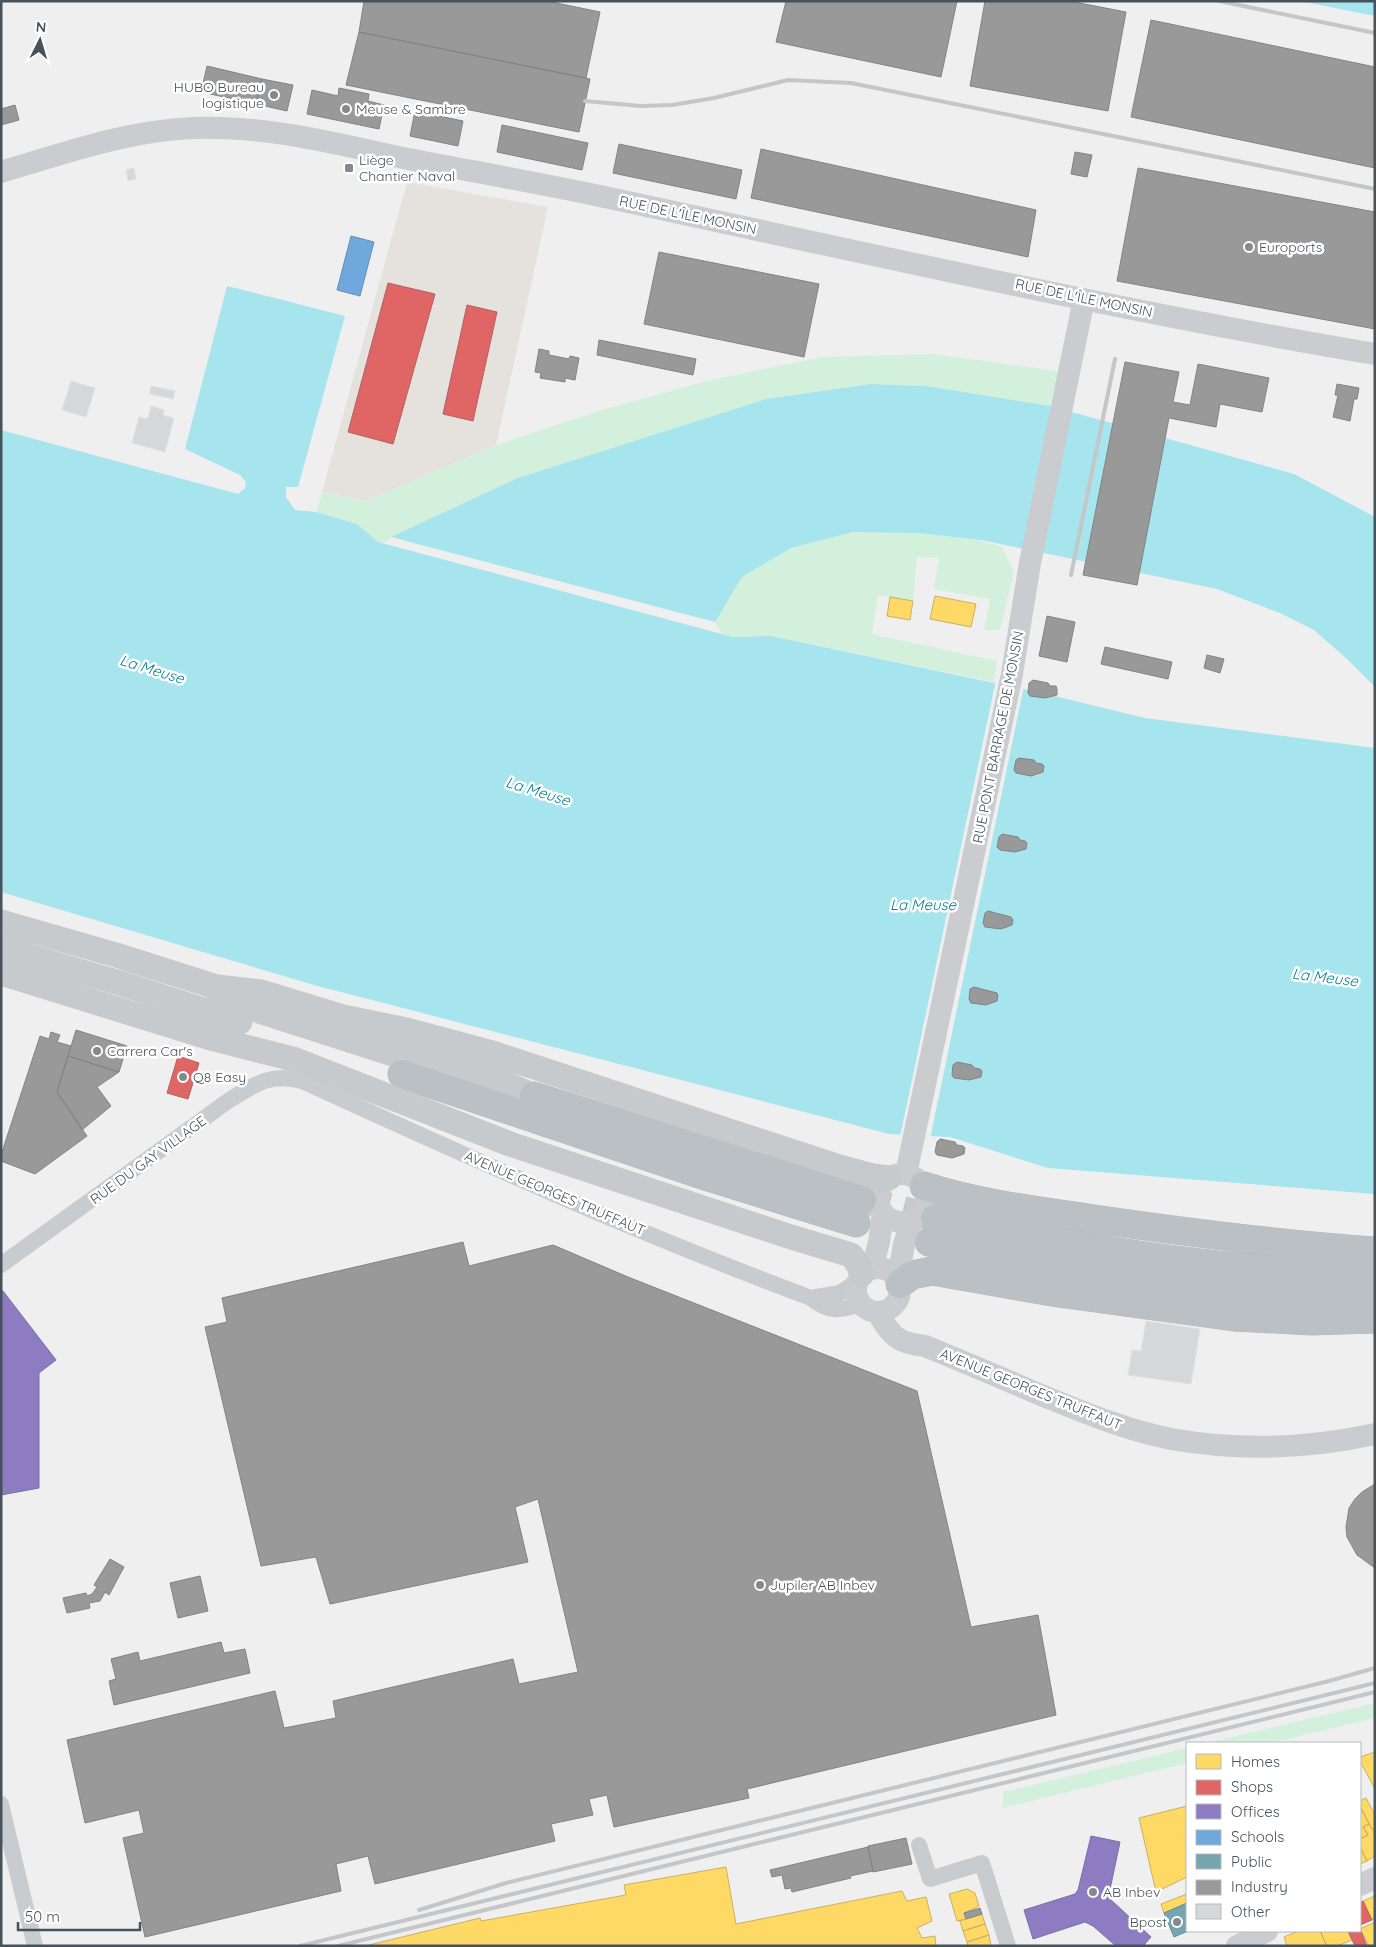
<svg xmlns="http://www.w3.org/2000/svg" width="1376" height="1947" font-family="Quicksand,sans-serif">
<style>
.commercial{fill:#e5e2dd}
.green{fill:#d3f0dc}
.water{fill:#a6e4ee}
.pier{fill:#f0efef}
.homes{fill:#ffd966;stroke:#c8b163}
.shops{fill:#e06666;stroke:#b26063}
.offices{fill:#8e7cc3;stroke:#7870a4}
.schools{fill:#6fa8dc;stroke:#638eb6}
.public{fill:#76a5af;stroke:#688c96}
.industry{fill:#999;stroke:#808487}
.building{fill:#d6d7d8;stroke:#e1e1e2}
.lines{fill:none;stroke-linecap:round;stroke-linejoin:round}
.highway-tunnel{stroke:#c6c8ca;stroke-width:28;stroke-dasharray:28 14;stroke-linecap:butt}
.highway-casing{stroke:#b4babf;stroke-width:29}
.street{stroke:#c9ccce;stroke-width:16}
.secondary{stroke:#caccd0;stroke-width:22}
.primary{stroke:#c6cacc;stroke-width:25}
.highway{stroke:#bac0c4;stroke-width:28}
.rail{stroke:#c4c6c8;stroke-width:4}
.poi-dot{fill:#828a8f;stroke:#fff;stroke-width:2}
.labels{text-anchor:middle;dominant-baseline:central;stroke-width:5;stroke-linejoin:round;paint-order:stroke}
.poi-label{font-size:14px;fill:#46535c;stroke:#fff;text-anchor:start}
.street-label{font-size:14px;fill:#46535c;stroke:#fff}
.water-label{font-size:15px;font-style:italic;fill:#0a8295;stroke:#fff}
</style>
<rect width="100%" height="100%" fill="#f0efef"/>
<!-- commercial -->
<path class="commercial" d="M407 182 548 207 496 445 366 501 322 492Z"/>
<!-- green -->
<path class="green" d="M932 354 1059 371 1050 406 926 386 870 384 766 399 391 537 385 543 378 542 357 524 316 512 322 492 366 501 496 445 602 410 707 381 822 357Z
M853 532C902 533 955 531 1002 547L1014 572 1000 630H984L990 599 934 589 939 558 917 557 913 601 878 595 872 634 997 661 994 682 771 636 733 637 721 633 715 622 742 577 791 548Z
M1375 1703V1718L1271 1743H1207Z
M1187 1748V1763L1003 1808V1792Z"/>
<!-- water -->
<path class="water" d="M1300 1H1375V16Z
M227 286 345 316 298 487H286V497L295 510 316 512 357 524 378 542 733 637 771 636 1042 693 1145 718 1375 748V1194L1048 1168 950 1137 889 1134 314 985 1 892V430L238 494 245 488 246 482 240 475 185 449Z
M870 384 926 386 1050 406 1294 474 1375 517V687L1347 659 1314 630 1280 613 1217 589 981 540 919 533 853 532 791 548 742 577 715 622 391 537 518 478 766 399Z"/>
<!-- pier -->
<path class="pier" d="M996 680 1024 686 930 1139 900 1137Z"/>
<!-- homes -->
<path class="homes" d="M935 596 976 604 971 627 930 619Z
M890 597 913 601 910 620 887 616Z
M1375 1752V1789L1360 1761V1757Z
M1366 1798 1375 1815V1828L1372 1829 1360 1806V1801Z
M1187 1806V1877L1156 1892 1139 1818Z
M1360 1806 1369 1824 1363 1827 1368 1835 1360 1839Z
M1369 1824 1375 1834V1856L1367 1861 1360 1847V1839L1368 1835 1363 1827Z
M1360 1847 1367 1861 1360 1864Z
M726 1867 736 1924 902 1891 907 1901 926 1897 932 1921 917 1928 922 1938 935 1936 936 1946H365L480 1918 481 1921 626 1895 624 1885Z
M967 1889 975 1893 979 1906 964 1913 966 1919 957 1921 949 1894Z
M1187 1894V1903L1164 1913 1161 1904Z
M1375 1896V1918L1372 1920 1363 1901Z
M982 1914 985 1924 963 1931 960 1921Z
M1375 1922V1946H1369L1360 1929Z
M985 1924 989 1935 967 1942 963 1931Z
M1298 1931H1320L1327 1946H1287L1284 1937Z
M1320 1931H1348L1352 1940 1337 1946H1327Z
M989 1935 991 1946H968L967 1942Z"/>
<!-- shops -->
<path class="shops" d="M388 283 435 294 393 444 348 432Z
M467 305 497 312 473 421 443 414Z
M178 1056 199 1063 188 1099 167 1093Z
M1363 1901 1372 1920 1360 1925V1903Z
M1360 1928V1929L1367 1946H1355L1348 1931H1360Z"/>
<!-- offices -->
<path class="offices" d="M3 1291 56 1360 39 1373V1488L1 1495V1292Z
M1091 1836 1120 1842 1109 1894 1110 1899 1151 1937 1143 1946H1116L1093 1926 1085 1922 1033 1939 1024 1910 1075 1894 1078 1890Z"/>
<!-- schools -->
<path class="schools" d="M351 236 374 242 360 296 337 290Z"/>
<!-- public -->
<path class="public" d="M1187 1903 1188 1931 1174 1937 1164 1913Z"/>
<!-- industry -->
<path class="industry" d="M364 1H547L600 12 586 78 359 32Z
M786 1H957L941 77 776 42Z
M985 1H1069L1126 12 1108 111 970 86Z
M1151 20 1375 67V168L1131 117Z
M359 32 590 79 579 132 346 85Z
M207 66 262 79 256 104 201 92Z
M262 79 293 85 287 111 256 104Z
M339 88 369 94 368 101 384 105 379 129 307 114 312 90 338 96Z
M15 105 19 120 1 125V109Z
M415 111 463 121 458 146 410 136Z
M502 125 588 143 582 170 497 152Z
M619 144 742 170 736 199 613 173Z
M761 149 1036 210 1028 257 751 198Z
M1075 152 1092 155 1087 177 1071 174Z
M1138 168 1375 212V329L1117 281Z
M659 252 819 284 804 357 644 324Z
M599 340 696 359 693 375 597 355Z
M539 349 549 351V355L569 359 570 356 579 358 575 380 565 378V382L540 378 541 373 535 372Z
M1125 362 1179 372 1173 402 1190 405 1198 364 1269 378 1262 412 1220 404 1216 427 1169 418 1137 585 1083 575Z
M1337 384 1359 388 1357 399H1354L1350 421 1333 417 1338 395H1335Z
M1047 616 1075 622 1067 662 1039 656Z
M1105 647 1172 662 1168 679 1101 664Z
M1207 655 1224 659 1220 673 1204 668Z
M1033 680 1048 683 1050 686H1056L1057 689V695L1045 698 1030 696 1028 693 1029 683Z
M1019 758 1034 760 1036 763 1042 764 1044 766 1043 772 1031 776 1016 773 1014 770 1016 760Z
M1002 834 1018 837 1020 840 1025 841 1027 843 1026 849 1015 852 1000 850 997 847 999 837Z
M988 911 1011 917 1013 920 1012 925 1001 929 985 927 983 923 985 913Z
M974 987 997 993 998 996 997 1001 986 1005 971 1003 969 999 970 989Z
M76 1030 127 1046 119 1072 68 1056Z
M51 1032 60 1035 57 1042 71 1046 57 1092 87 1136 35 1174 1 1161V1155L40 1036 49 1039Z
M68 1056 119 1072 97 1087 111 1106 82 1130 57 1092Z
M957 1062 972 1065 974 1068 980 1069 982 1071 981 1077 969 1080 954 1078 952 1075 953 1065Z
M940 1139 955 1142 957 1145 963 1146 965 1148 964 1154 952 1158 937 1155 935 1152 937 1142Z
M463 1242 469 1266 553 1245 628 1277 917 1391 971 1627 1038 1615 1056 1715 747 1789 749 1798 614 1827 607 1795 589 1799 593 1815 551 1824 555 1841 375 1884 368 1856 336 1864 341 1891 145 1937 123 1838 144 1833 139 1810 85 1823 67 1740 275 1691 284 1728 336 1718 333 1701 513 1659 519 1684 578 1672 538 1499 515 1507 528 1562 330 1604 316 1557 261 1566 205 1327 227 1322 222 1298Z
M1375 1484V1568L1357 1555 1347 1537 1346 1527 1349 1508 1355 1499 1362 1492Z
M110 1559 124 1567 109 1595 105 1592 100 1601 89 1603 90 1608 67 1613 63 1598 86 1593 87 1596 92 1594 97 1587 94 1585Z
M200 1576 208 1611 178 1618 170 1583Z
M221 1642 224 1653 245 1649 250 1673 114 1705 109 1681 116 1679 111 1659 138 1652 140 1661Z
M906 1838 912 1864 873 1872 868 1846Z
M868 1847 873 1871 850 1876 851 1878 792 1892 791 1888 785 1889 782 1875 772 1877 770 1870Z
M980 1908 982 1914 966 1919 964 1913Z"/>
<!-- building -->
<path class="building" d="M134 168 136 179 128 181 126 170Z
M71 381 95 388 86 417 62 410Z
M151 386 175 391 173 399 150 394Z
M151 406 164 410 163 415 174 418 165 452 132 443 139 417 148 419Z
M1146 1321 1200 1329 1191 1384 1128 1375 1132 1350 1141 1351Z"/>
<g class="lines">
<!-- highway-tunnel -->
<path class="highway-tunnel" d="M862 1200 935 1218"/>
<defs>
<path id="highway" d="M402 1074 708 1177 856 1223
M534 1096 862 1200
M924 1186C977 1203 1032 1210 1088 1218 1183 1232 1278 1244 1375 1251
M935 1218C1079 1249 1228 1272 1375 1276
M929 1242C1076 1272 1225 1296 1375 1301
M900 1284 912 1275 932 1271 1058 1293 1234 1317 1312 1321 1375 1319"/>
</defs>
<!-- highway casing -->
<use href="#highway" class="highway-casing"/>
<!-- street -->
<path class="street" d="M1 1265 228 1101C254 1085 270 1072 302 1081 470 1158 639 1234 811 1298 828 1313 840 1311 861 1304
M811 1298 840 1293 858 1281
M1 1804 35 1946
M919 1845 930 1879 982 1863 1008 1946"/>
<!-- secondary -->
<path class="secondary" d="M1 172C65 153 126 131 193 128 266 125 338 144 408 159 470 171 533 182 595 195 854 250 1113 310 1375 354
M906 1174 1012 674 1030 563 1084 299
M878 1198a24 24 0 1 1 48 0a24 24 0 1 1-48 0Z
M856 1290a22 22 0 1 1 44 0a22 22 0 1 1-44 0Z
M872 1269 879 1242 883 1213
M898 1280 904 1244 912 1220
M877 1312C892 1336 896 1343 925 1346 964 1362 1002 1378 1041 1395 1083 1412 1125 1430 1171 1439 1239 1451 1307 1449 1375 1434
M1360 1885 1375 1878
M1237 1946 1267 1931"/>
<!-- primary -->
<path class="primary" d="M1 922 116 955 232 992
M1 948 123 984 240 1022
M1 973 214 1039 293 1059 510 1144 791 1237 851 1255 858 1264 862 1274
M217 987 261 992 343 1017 407 1030 489 1052 836 1166 873 1176 889 1178
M219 998 390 1053
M375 1037 477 1071 534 1096"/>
<!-- highway -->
<use href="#highway" class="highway"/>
<!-- rail -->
<path class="rail" d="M1219 1 1375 33
M585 101 641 106 672 105 714 98 788 80 851 83 1375 189
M1071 575 1115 359
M419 1910 506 1883 1329 1681 1375 1668
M300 1946 1375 1683
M338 1946 1375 1692"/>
</g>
<!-- markers -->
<g class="poi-dot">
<circle cx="274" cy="95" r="5"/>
<circle cx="346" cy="109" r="5"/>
<rect x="344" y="163" width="10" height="10" rx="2.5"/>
<circle cx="1249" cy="247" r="5"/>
<circle cx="97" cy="1051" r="5"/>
<circle cx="183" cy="1077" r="5"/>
<circle cx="760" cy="1585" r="5"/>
<circle cx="1093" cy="1892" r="5"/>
<circle cx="1177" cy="1922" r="5"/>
</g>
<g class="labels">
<!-- poi labels -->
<g class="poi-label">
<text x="264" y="87" text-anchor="end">HUBO Bureau<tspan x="264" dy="16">logistique</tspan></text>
<text x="356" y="109">Meuse &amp; Sambre</text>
<text x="359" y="160">Liège<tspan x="359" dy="16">Chantier Naval</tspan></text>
<text x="1259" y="247">Euroports</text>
<text x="107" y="1051">Carrera Car's</text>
<text x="193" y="1077">Q8 Easy</text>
<text x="770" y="1585">Jupiler AB Inbev</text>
<text x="1103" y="1892">AB Inbev</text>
<text x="1167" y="1922" text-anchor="end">Bpost</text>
</g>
<!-- street labels -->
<g class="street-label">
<text transform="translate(688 215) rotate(12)">RUE DE L'ÎLE MONSIN</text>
<text transform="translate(1084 298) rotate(12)">RUE DE L'ÎLE MONSIN</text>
<text transform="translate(998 737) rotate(-79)">RUE PONT BARRAGE DE MONSIN</text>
<text transform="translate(148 1160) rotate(-36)">RUE DU GAY VILLAGE</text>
<text transform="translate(555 1193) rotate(23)">AVENUE GEORGES TRUFFAUT</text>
<text transform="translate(1031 1389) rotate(22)">AVENUE GEORGES TRUFFAUT</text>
</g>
<!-- water labels -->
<g class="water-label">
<text transform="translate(152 669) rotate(17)">La Meuse</text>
<text transform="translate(538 791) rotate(17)">La Meuse</text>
<text x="923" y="904">La Meuse</text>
<text transform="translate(1325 977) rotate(7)">La Meuse</text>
</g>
</g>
<!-- border -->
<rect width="1376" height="1947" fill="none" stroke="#46535c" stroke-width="5"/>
<!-- legend -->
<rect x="1186" y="1742" width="175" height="190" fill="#ffffff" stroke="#b5babe"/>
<rect x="1196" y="1754" width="25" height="15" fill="#ffd966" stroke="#b5babe"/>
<text x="1231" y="1767" font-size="15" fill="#46535c">Homes</text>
<rect x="1196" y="1780" width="25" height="15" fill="#e06666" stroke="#b5babe"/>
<text x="1231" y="1792" font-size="15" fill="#46535c">Shops</text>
<rect x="1196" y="1804" width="25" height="15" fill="#8e7cc3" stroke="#b5babe"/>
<text x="1231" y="1817" font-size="15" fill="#46535c">Offices</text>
<rect x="1196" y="1830" width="25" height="15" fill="#6fa8dc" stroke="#b5babe"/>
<text x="1231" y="1842" font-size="15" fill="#46535c">Schools</text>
<rect x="1196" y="1854" width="25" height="15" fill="#76a5af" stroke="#b5babe"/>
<text x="1231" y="1867" font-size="15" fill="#46535c">Public</text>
<rect x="1196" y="1880" width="25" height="15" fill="#999999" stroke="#b5babe"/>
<text x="1231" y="1892" font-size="15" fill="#46535c">Industry</text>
<rect x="1196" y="1904" width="25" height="15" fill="#d6d7d8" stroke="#b5babe"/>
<text x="1231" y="1917" font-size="15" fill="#46535c">Other</text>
<!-- north arrow -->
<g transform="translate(40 40) rotate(5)" stroke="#ffffff" stroke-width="4" paint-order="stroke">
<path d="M0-4L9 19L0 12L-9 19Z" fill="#46535c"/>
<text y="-8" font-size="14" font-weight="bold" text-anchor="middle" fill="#46535c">N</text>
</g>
<!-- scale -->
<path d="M18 1922v8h122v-8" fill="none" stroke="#46535c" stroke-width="2.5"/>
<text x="25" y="1922" font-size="15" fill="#46535c" stroke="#ffffff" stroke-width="4" paint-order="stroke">50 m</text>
</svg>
